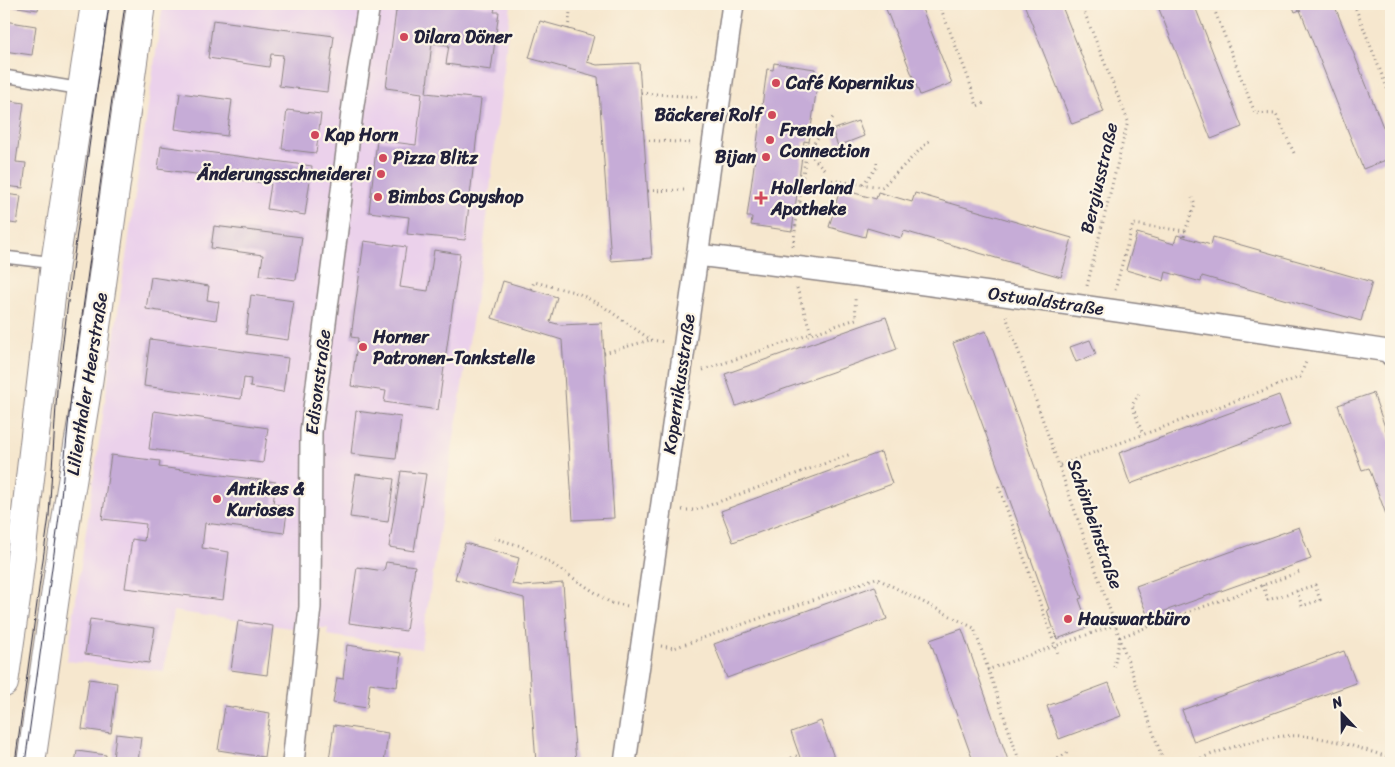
<svg xmlns="http://www.w3.org/2000/svg" width="1395" height="767" font-family="Sriracha,sans-serif">
<style>
.built{fill:#ebd1eb}
.building{fill:#c6acd7}
.lines{fill:none;stroke-linecap:round;stroke-linejoin:round}
.service-casing{stroke:#8c8484;stroke-width:14}
.minor-casing{stroke:#8c8484;stroke-width:24}
.secondary-casing{stroke:#8c8484;stroke-width:30}
.path{stroke:#8c8484;stroke-width:3;stroke-dasharray:1 4;stroke-linecap:butt}
.service{stroke:#fff;stroke-width:11}
.minor{stroke:#fff;stroke-width:21}
.secondary{stroke:#fff;stroke-width:28}
.tram{stroke:#22223b;stroke-width:1}
.poi-dot{fill:#d1495b;stroke:#fcf5e5;stroke-width:2}
.labels{text-anchor:middle;dominant-baseline:central;stroke-width:4.5;stroke-linejoin:round;paint-order:stroke}
.poi-label{font-size:18px;font-weight:bold;fill:#22223b;stroke:#fcf5e5;text-anchor:start}
.street-label{font-size:18px;fill:#22223b;stroke:#fcf5e5}
</style>
<rect width="100%" height="100%" fill="#fcf5e5"/>
<filter id="ink" filterUnits="userSpaceOnUse"><feTurbulence type="fractalNoise" baseFrequency=".02" numOctaves="2"/><feDisplacementMap in="SourceGraphic" scale="10" xChannelSelector="R" yChannelSelector="G"/><feConvolveMatrix kernelMatrix="1 2 1 2 8 2 1 2 1" color-interpolation-filters="sRGB"/></filter>
<filter id="wash" filterUnits="userSpaceOnUse"><feTurbulence type="fractalNoise" baseFrequency=".0096" numOctaves="4" result="noise"/><feDisplacementMap in="SourceGraphic" scale="20" xChannelSelector="R" yChannelSelector="G"/><feGaussianBlur stdDeviation="1.12" result="paint"/><feColorMatrix in="noise" values="0 0 0 0 0 0 0 0 0 0 0 0 0 0 0 0 0 1.4 0 .05"/><feComposite in="paint" operator="in"/></filter>
<g filter="url(#wash)">
<rect width="100%" height="100%" fill="#f6e7ce"/>
<!-- built -->
<path class="built" d="M163 4H511L483 252 421 649 327 635 328 628H291L173 611 164 671 67 661Z"/>
<g id="blocks">
<!-- building -->
<path class="building" d="M4 4H39L38 10 4 5Z
M404 4H463L495 8 494 12H499L491 70 446 64 449 45 432 43 426 93 481 99 465 240 407 234 409 217 369 212 377 140 416 145 422 93 386 88 396 11Z
M884 4H920L952 83 920 95Z
M1024 4H1061L1104 112 1072 124Z
M1157 4H1194L1242 127 1211 139Z
M1292 4H1334L1391 147V158L1363 169 1300 10 1295 12Z
M213 20 334 36 327 92 279 86 283 55 271 54 269 67 208 58Z
M4 21 36 26 32 55 4 51Z
M540 21 594 36 587 62 597 65 639 63 652 258 611 261 598 77 529 58Z
M774 63 815 69 814 79H818L809 142 804 141 792 231 751 225 752 217H747L767 69 773 70Z
M180 93 232 100 227 136 175 129Z
M4 100 24 103 16 162 26 163 23 188 4 186Z
M287 110 321 114 316 153 282 149Z
M858 121 864 136 838 146 832 130Z
M161 146 312 166 305 215 267 209 271 184 158 169Z
M840 189 876 199 878 192 912 202 915 193 1072 238 1061 277 904 231 901 238 867 228 865 237 829 227Z
M4 194 21 196 17 224 4 222Z
M214 226 302 237 296 280 260 275 263 255 211 248Z
M1137 233 1174 244 1177 235 1211 245 1213 237 1372 282 1361 321 1202 276 1201 282 1166 272 1164 281 1126 270Z
M364 241 406 247 400 287 428 291 434 250 460 254 438 410 384 402 386 391 351 386 358 338 351 337Z
M151 277 209 286 207 300 219 302 216 320 146 309Z
M503 281 557 297 550 322 561 325 602 323 614 518 573 520 562 340 492 318Z
M251 295 294 301 288 340 246 334Z
M886 317 897 349 736 406 725 374Z
M986 331 1082 598 1079 599 1089 627 1057 639 1047 610 1049 609 953 343Z
M150 339 288 358 283 392 250 387 251 379 244 378 241 399 144 386Z
M1090 340 1096 354 1076 362 1070 347Z
M1373 393 1391 444V528L1369 468 1362 470 1338 405Z
M1279 395 1290 425 1130 484 1119 453Z
M154 411 268 428 263 463 149 449Z
M356 411 401 417 396 459 351 454Z
M881 452 892 484 733 542 721 511Z
M111 455 160 461 159 467 276 482 273 504 288 506 284 533 205 523 202 548 229 552 223 600 125 588 132 539 144 541 146 524 102 519Z
M401 471 426 474 414 551 389 547Z
M356 474 394 479 388 522 350 517Z
M1299 527 1311 559 1148 617 1136 586Z
M465 543 519 558 512 584 523 586 563 583 576 763H536L524 598 455 579Z
M386 562 415 566 406 631 349 623 357 567 384 571Z
M875 586 887 619 727 678 714 644Z
M90 619 155 628 149 663 85 654Z
M238 621 273 626 267 675 231 670Z
M962 629 990 709 1009 763H974L968 747 930 640Z
M347 645 401 653 397 687 370 683 367 708 333 703 337 678 343 679Z
M1344 651 1356 683 1194 742 1182 710Z
M89 679 117 683 111 733 82 729Z
M1109 683 1121 716 1059 739 1047 706Z
M225 706 270 713 264 757 218 750Z
M821 721 836 763H802L791 732Z
M334 725 388 733 384 763H352L329 760Z
M116 734 141 737 138 762 113 759Z
M77 751 106 755 105 763H75Z"/>
</g>
</g>
<g filter="url(#ink)">
<use href="#blocks" fill-opacity="0" stroke="#8c8484" stroke-width="1"/>
<g class="lines">
<defs>
<path id="service" d="M4 76 82 89
M4 257 55 263"/>
<path id="minor" d="M698 255C928 283 1158 316 1388 351L1391 355
M293 763 310 607 311 432 353 105 369 4
M625 763 733 4"/>
<path id="secondary" d="M4 683 16 599 55 263 95 4
M31 763 68 507 88 384 141 4"/>
</defs>
<!-- service casing -->
<use href="#service" class="service-casing"/>
<!-- minor casing -->
<use href="#minor" class="minor-casing"/>
<!-- secondary casing -->
<use href="#secondary" class="secondary-casing"/>
<!-- path -->
<path class="path" d="M939 4 968 77 977 106 984 103
M1081 4 1128 121 1087 286
M1212 4 1255 113 1276 114 1294 153
M1354 4 1391 98
M568 29 571 4
M641 93 699 97
M644 140 693 143
M806 150 825 170
M822 179 882 187 931 139
M863 184 877 167V161
M648 191 686 190
M800 202 812 213
M1185 231 1195 205 1192 198
M793 246 807 146H812L834 116
M797 288 811 333
M531 289 534 282 578 293 604 307 651 340 665 342
M1115 290 1133 224 1185 231 1184 237
M1006 316 1164 763
M1388 331 1391 307
M604 353 650 340
M703 370 856 319 855 297
M1139 394 1132 405 1143 435
M1060 465 1300 377 1307 359
M1004 486 999 487 1058 654
M682 510H696L851 454
M494 538 521 546 552 564 611 603 628 606
M1263 585 1268 600 1315 585 1320 600 1302 606 1297 591
M661 646 674 648 876 578 974 628 1020 763
M1114 667 1120 637 1302 571
M987 670 1115 625
M794 763 792 758 799 755
M1049 763 1056 760 1068 752
M1187 763C1222 751 1265 733 1302 736 1332 738 1362 749 1391 758"/>
<!-- service -->
<use href="#service" class="service"/>
<!-- minor -->
<use href="#minor" class="minor"/>
<!-- secondary -->
<use href="#secondary" class="secondary"/>
<!-- tram -->
<path class="tram" d="M15 763 49 516 57 390 73 262 109 4
M25 763 59 517 71 396 125 4"/>
</g>
</g>
<!-- markers -->
<g class="poi-dot">
<circle cx="404" cy="37" r="5"/>
<circle cx="776" cy="83" r="5"/>
<circle cx="772" cy="115" r="5"/>
<circle cx="315" cy="135" r="5"/>
<circle cx="770" cy="140" r="5"/>
<circle cx="766" cy="157" r="5"/>
<circle cx="383" cy="158" r="5"/>
<circle cx="381" cy="174" r="5"/>
<circle cx="378" cy="197" r="5"/>
<path d="M758.5 190.5h5v5h5v5h-5v5h-5v-5h-5v-5h5z"/>
<circle cx="363" cy="347" r="5"/>
<circle cx="217" cy="499" r="5"/>
<circle cx="1068" cy="619" r="5"/>
</g>
<g class="labels">
<!-- poi labels -->
<g class="poi-label">
<text x="414" y="37">Dilara Döner</text>
<text x="786" y="83">Café Kopernikus</text>
<text x="762" y="115" text-anchor="end">Bäckerei Rolf</text>
<text x="780" y="130">French<tspan x="780" dy="21">Connection</tspan></text>
<text x="325" y="135">Kap Horn</text>
<text x="756" y="157" text-anchor="end">Bijan</text>
<text x="393" y="158">Pizza Blitz</text>
<text x="371" y="174" text-anchor="end">Änderungsschneiderei</text>
<text x="771" y="188">Hollerland<tspan x="771" dy="21">Apotheke</tspan></text>
<text x="388" y="197">Bimbos Copyshop</text>
<text x="373" y="337">Horner<tspan x="373" dy="21">Patronen-Tankstelle</tspan></text>
<text x="227" y="489">Antikes &amp;<tspan x="227" dy="21">Kurioses</tspan></text>
<text x="1078" y="619">Hauswartbüro</text>
</g>
<!-- street labels -->
<g class="street-label">
<text transform="translate(1099 178) rotate(-77)">Bergiusstraße</text>
<text transform="translate(1046 301) rotate(8)">Ostwaldstraße</text>
<text transform="translate(318 382) rotate(-83)">Edisonstraße</text>
<text transform="translate(87 384) rotate(-81)">Lilienthaler Heerstraße</text>
<text transform="translate(679 384) rotate(-82)">Kopernikusstraße</text>
<text transform="translate(1095 524) rotate(71)">Schönbeinstraße</text>
</g>
</g>
<!-- margin -->
<rect width="1395" height="767" fill="none" stroke="#fcf5e5" stroke-width="20"/>
<!-- north arrow -->
<g transform="translate(1342 714) rotate(338)" stroke="#fcf5e5" stroke-width="4" paint-order="stroke">
<path d="M0-4L9 19L0 12L-9 19Z" fill="#22223b"/>
<text y="-8" font-size="14" font-weight="bold" text-anchor="middle" fill="#22223b">N</text>
</g>
</svg>
